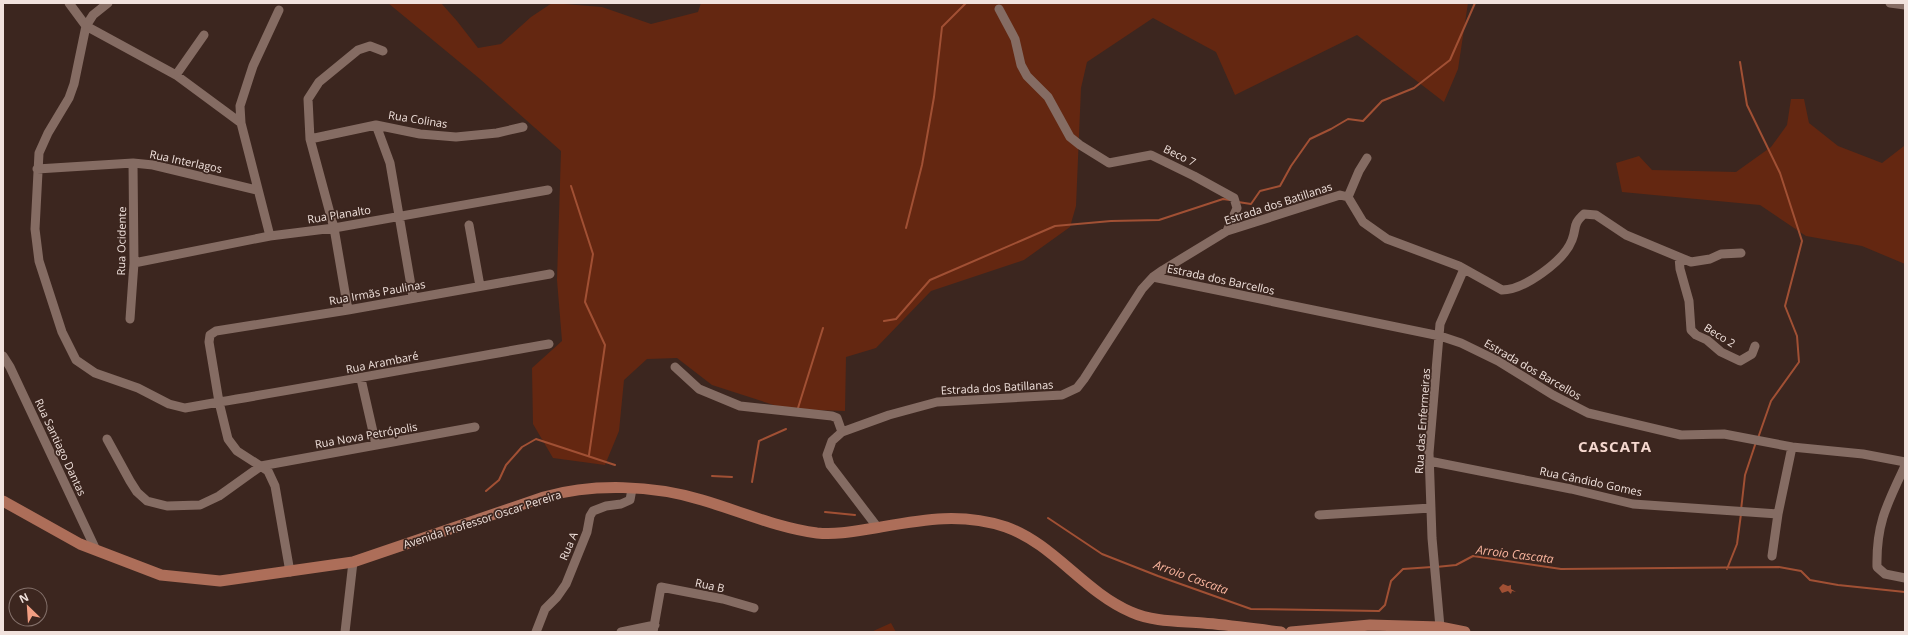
<svg xmlns="http://www.w3.org/2000/svg" width="1908" height="635" font-family="'Open Sans',sans-serif">
<style>
.green{fill:#642711}
.water{fill:#a15034}
.lines{fill:none;stroke-linecap:round;stroke-linejoin:round}
.stream{stroke:#a15034;stroke-width:2}
.minor{stroke:#856c63;stroke-width:9}
.major{stroke:#ad6e59;stroke-width:11}
.labels{text-anchor:middle;dominant-baseline:central;stroke-width:3.5;stroke-linejoin:round;paint-order:stroke}
.street-label{font-size:11px;fill:#f1e2dd;stroke:#3c261f}
.water-label{font-size:12px;font-style:italic;fill:#fab59e;stroke:#3c261f}
.district-label{font-size:15px;font-weight:bold;letter-spacing:1px;fill:#f6d8cf;stroke:#3c261f}
</style>
<rect width="100%" height="100%" fill="#3c261f"/>
<!-- green -->
<path class="green" d="M388 3H441L457 21 478 48 501 44 531 17 552 3 602 7 651 24 698 12 701 3H1468L1458 69 1444 102 1357 35 1235 95 1216 52 1153 18 1087 62 1081 88 1076 206 1070 227 1024 260 931 291 876 348 846 357 845 411 786 409 712 385 677 358 647 359 624 380 619 431 605 465 553 458 533 424 532 368 562 341 557 280 561 151 480 79Z
M1791 99H1804L1809 123 1838 146 1882 163 1904 146 1905 134V264L1862 246 1806 236 1760 205 1622 192 1616 163 1639 156 1652 170 1736 172 1771 147 1787 125Z
M891 623 896 632H871Z"/>
<!-- water -->
<path class="water" d="M1503 584 1508 586 1511 585V589L1516 592 1512 591 1511 594 1508 591 1502 593 1499 588Z"/>
<g class="lines">
<!-- stream -->
<path class="stream" d="M1740 62 1747 105 1780 173 1802 241 1785 306 1797 336 1799 362 1771 401 1758 438
M571 186 593 254 585 302 605 345 589 455
M1238 202 1251 204 1260 191 1280 186 1291 166 1310 139 1331 129 1348 119 1363 121 1382 101 1414 88 1450 60 1475 3
M906 228 922 165 934 97 942 27 966 3
M884 321 896 319 930 280 1055 226 1111 221 1159 220 1223 199 1230 200
M798 408 823 328
M712 476 732 477
M752 482 759 441 786 429
M486 491 499 480 506 465 522 447 536 439 615 465
M1741 510 1745 475 1756 442
M825 512 855 515
M1048 518 1102 554 1158 576 1251 609 1379 611 1385 605 1391 581 1403 569 1432 567
M1436 567 1456 565 1473 556 1561 569 1779 567 1801 571 1810 580 1838 585 1905 592
M1727 569 1737 544 1741 514"/>
<!-- minor -->
<path class="minor" d="M69 3 86 26 176 75 241 123
M108 3 93 15 86 26 74 84 69 98 48 133 39 153 35 229 39 261 62 332 76 360 95 373 138 388 169 404 185 408 219 402 228 439 237 451 268 471 275 486 290 572
M1890 3 1905 5
M999 9 1015 39 1021 65 1027 76 1048 97 1070 137 1080 145 1109 163 1151 155 1194 176 1234 198 1237 208 1227 231
M176 75 204 35
M376 125 390 163 413 297
M310 139 376 125 420 134 456 137 497 133 523 127
M37 169 133 163 153 165 257 190
M1348 197 1359 171 1367 158
M469 225 480 286
M270 236 241 123 240 106 253 66 279 10
M1679 257 1680 269 1689 301 1691 330 1696 335 1707 340 1721 352 1740 361 1752 354 1755 346
M134 263 270 236 334 228 548 190
M1153 277 1440 336 1461 343 1498 361 1553 395 1588 413 1681 435 1724 434 1792 447 1863 454 1905 462
M348 310 334 228 310 139 308 99 319 82 358 50 370 46 383 51
M130 319 134 263 133 163
M549 344C439 363 329 384 219 402L209 342 210 335 216 331 348 310 550 274
M3 356 10 367 96 550
M675 367 699 389 740 406 832 416 837 418 842 432
M361 379 376 445
M107 439 130 481 137 492 147 501 167 506 200 505 219 496 261 466 475 427
M1429 461 1571 489 1633 504 1778 514
M1905 466C1887 504 1876 524 1877 567L1885 574 1905 578
M1319 515 1431 508
M878 528 830 465 827 455 832 441 842 432 889 415 937 402 1062 395 1077 388 1084 379 1142 289 1153 277 1163 270 1227 231 1340 195 1348 197 1363 222 1387 239 1459 266 1502 290C1524 290 1564 261 1572 240 1577 227 1572 225 1584 214L1596 215 1626 235 1691 262 1710 259 1721 254 1741 253
M1772 556 1778 514 1792 447
M1440 627 1432 538 1429 453 1440 324 1464 269
M345 632 353 562
M536 632 545 609 557 597 566 584 587 532 590 516 593 511 606 506 621 504 630 500 632 489
M621 632 655 625
M653 632 661 587 723 599 754 608"/>
<!-- major -->
<path class="major" d="M3 501 80 544 161 575 220 581 353 562 544 497C593 483 653 485 702 500 740 511 777 528 817 533 837 535 856 531 875 528 921 520 960 512 1006 527 1054 544 1084 592 1131 612 1153 622 1179 621 1203 623 1229 625 1255 629 1281 632
M1291 632 1370 625 1440 627 1465 632"/>
</g>
<g class="labels">
<!-- street labels -->
<g class="street-label">
<text transform="translate(418 119) rotate(9)">Rua Colinas</text>
<text transform="translate(1180 155) rotate(26)">Beco 7</text>
<text transform="translate(186 161) rotate(12)">Rua Interlagos</text>
<text transform="translate(1278 203) rotate(-18)">Estrada dos Batillanas</text>
<text transform="translate(339 214) rotate(-9)">Rua Planalto</text>
<text transform="translate(121 241) rotate(-89)">Rua Ocidente</text>
<text transform="translate(1221 279) rotate(12)">Estrada dos Barcellos</text>
<text transform="translate(377 292) rotate(-10)">Rua Irmãs Paulinas</text>
<text transform="translate(1720 335) rotate(32)">Beco 2</text>
<text transform="translate(382 362) rotate(-11)">Rua Arambaré</text>
<text transform="translate(1533 369) rotate(30)">Estrada dos Barcellos</text>
<text transform="translate(997 387) rotate(-3)">Estrada dos Batillanas</text>
<text transform="translate(1422 421) rotate(-86)">Rua das Enfermeiras</text>
<text transform="translate(366 435) rotate(-10)">Rua Nova Petrópolis</text>
<text transform="translate(61 447) rotate(65)">Rua Santiago Dantas</text>
<text transform="translate(1591 481) rotate(12)">Rua Cândido Gomes</text>
<text transform="translate(482 519) rotate(-18)">Avenida Professor Oscar Pereira</text>
<text transform="translate(568 546) rotate(-67)">Rua A</text>
<text transform="translate(710 585) rotate(12)">Rua B</text>
</g>
<!-- water labels -->
<g class="water-label">
<text transform="translate(1515 554) rotate(7)">Arroio Cascata</text>
<text transform="translate(1191 577) rotate(20)">Arroio Cascata</text>
</g>
<!-- district labels -->
<g class="district-label">
<text x="1615" y="446">CASCATA</text>
</g>
</g>
<!-- border -->
<rect width="1908" height="635" fill="none" stroke="#f1e2dd" stroke-width="8"/>
<!-- north arrow -->
<g transform="translate(28 607) rotate(335)"><circle r="19" fill="#3c261f" stroke="#84716b"/>
<path d="M0-3L7 15L0 10L-7 15Z" fill="#f39f83"/>
<text y="-6" font-size="11" font-weight="bold" text-anchor="middle" fill="#f1e2dd">N</text>
</g>
</svg>
